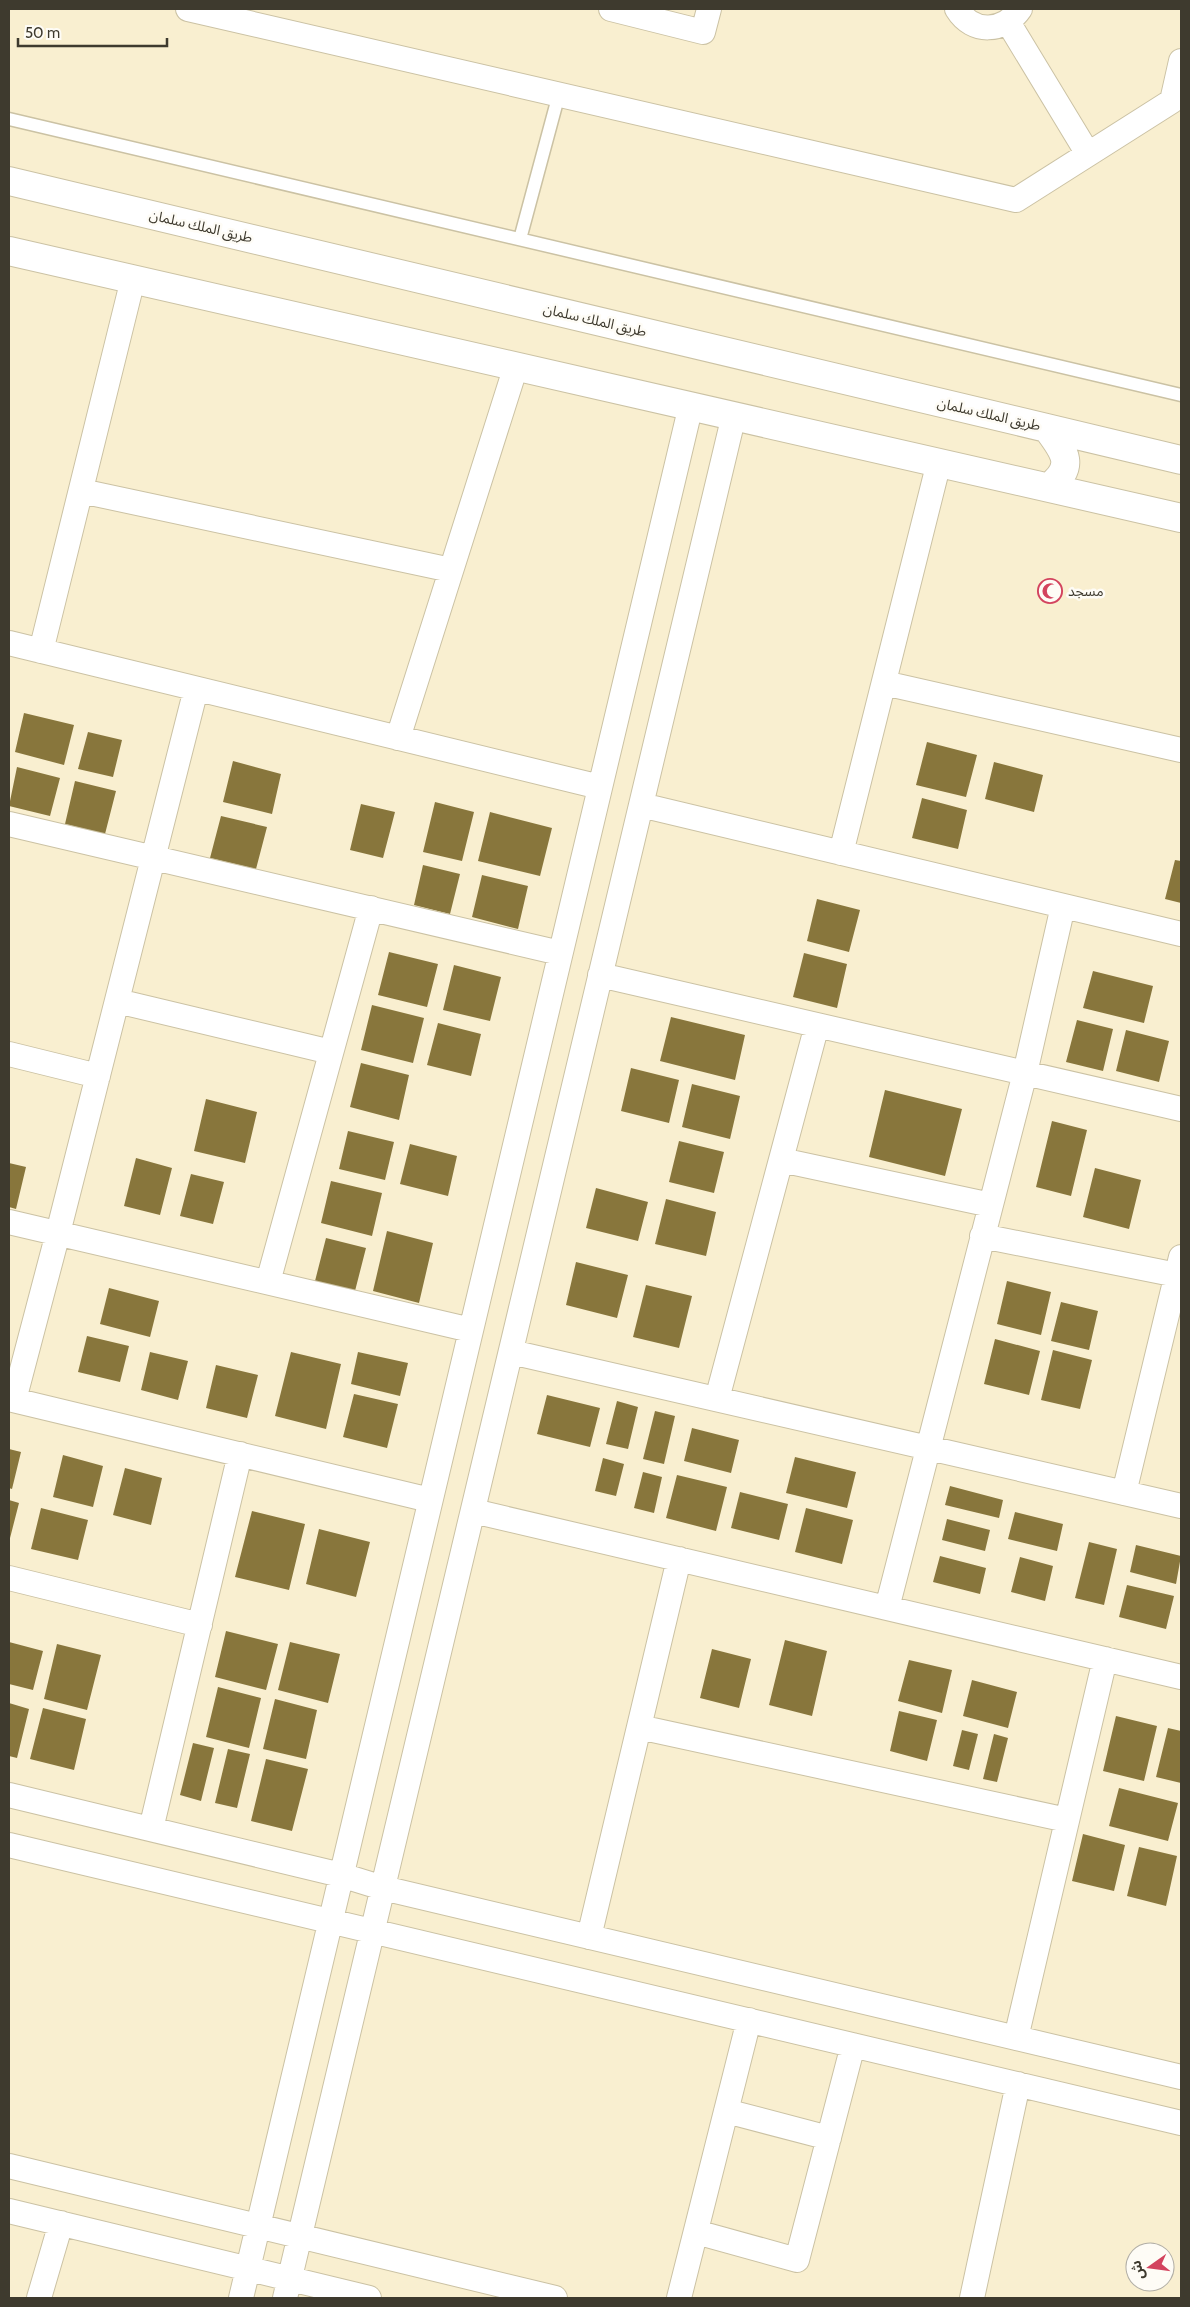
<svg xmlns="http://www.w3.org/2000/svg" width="1190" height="2307" font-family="Cabin,'Noto Sans Arabic',sans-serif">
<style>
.building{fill:#88763c}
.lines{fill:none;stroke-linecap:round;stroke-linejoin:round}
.lane-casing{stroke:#cbc2a4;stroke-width:15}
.street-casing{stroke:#cbc2a4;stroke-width:26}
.secondary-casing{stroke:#cbc2a4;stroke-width:30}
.lane{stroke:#fff;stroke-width:12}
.street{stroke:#fff;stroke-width:24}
.secondary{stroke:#fff;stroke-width:28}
.labels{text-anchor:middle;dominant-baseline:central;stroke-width:5;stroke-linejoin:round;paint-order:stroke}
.street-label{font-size:14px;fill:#3e3a2e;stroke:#fefcf6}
.poi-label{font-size:14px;fill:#3e3a2e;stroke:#fefcf6;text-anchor:start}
</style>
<rect width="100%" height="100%" fill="#f9efd0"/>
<!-- building -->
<path class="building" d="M24 713 74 725 64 765 15 752Z
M88 732 122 740 113 777 78 769Z
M927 742 977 755 966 797 916 785Z
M233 761 281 774 272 814 223 802Z
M994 762 1043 775 1034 812 985 799Z
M17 767 60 778 50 816 9 806Z
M75 781 116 791 105 834 65 824Z
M922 798 967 810 958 849 912 838Z
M435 802 474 812 462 861 423 852Z
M361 804 395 812 383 858 350 850Z
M490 812 552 828 540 876 478 861Z
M221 816 267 827 256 869 210 858Z
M1175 860 1181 861V903L1165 899Z
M423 865 460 874 450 914 414 905Z
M482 875 528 886 518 929 472 917Z
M817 899 860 910 849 952 807 941Z
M389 952 438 964 427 1007 378 995Z
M804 953 847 964 837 1008 793 997Z
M454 965 501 977 490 1021 443 1010Z
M1093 971 1153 986 1144 1023 1083 1008Z
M372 1005 424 1018 413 1063 361 1050Z
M671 1017 745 1035 735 1080 660 1061Z
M1077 1020 1113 1029 1103 1071 1066 1062Z
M438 1023 481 1034 471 1076 427 1065Z
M1126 1030 1169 1041 1159 1082 1116 1071Z
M361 1063 409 1075 399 1120 350 1107Z
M631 1068 679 1080 669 1123 621 1111Z
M692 1084 740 1096 730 1139 682 1127Z
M885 1090 962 1109 945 1176 869 1157Z
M206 1099 257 1112 245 1163 194 1151Z
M1052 1121 1087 1130 1071 1196 1036 1187Z
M348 1131 394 1142 385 1180 339 1169Z
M679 1141 724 1152 714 1193 669 1182Z
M410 1144 457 1156 448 1196 400 1184Z
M136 1158 172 1168 160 1215 124 1206Z
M9 1163 26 1167 16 1209 9 1207Z
M1095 1168 1141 1180 1129 1229 1083 1217Z
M191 1174 224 1182 213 1224 180 1216Z
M331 1181 382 1193 372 1236 321 1223Z
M596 1188 648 1202 638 1241 586 1228Z
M666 1199 716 1212 706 1256 655 1244Z
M387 1231 433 1243 419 1303 373 1291Z
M326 1238 366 1248 355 1291 315 1281Z
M576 1262 628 1275 617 1318 566 1305Z
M1007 1281 1051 1292 1041 1335 997 1324Z
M646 1285 692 1296 679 1348 633 1337Z
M109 1288 159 1301 150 1337 100 1324Z
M1061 1302 1098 1311 1089 1350 1051 1341Z
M87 1336 129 1346 120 1382 78 1372Z
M995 1339 1040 1351 1029 1395 984 1384Z
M1053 1350 1092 1360 1080 1409 1041 1400Z
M150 1352 188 1361 178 1400 141 1390Z
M291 1352 341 1364 326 1429 275 1416Z
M358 1352 408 1363 400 1396 351 1384Z
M216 1365 258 1375 247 1418 206 1408Z
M354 1394 398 1404 387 1448 343 1437Z
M547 1395 600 1408 590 1447 537 1434Z
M617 1401 638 1407 628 1449 606 1444Z
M655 1411 675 1416 664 1464 643 1459Z
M692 1428 739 1440 731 1473 684 1461Z
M9 1449 21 1452 12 1489 9 1488Z
M63 1455 103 1466 93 1507 53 1497Z
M795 1457 856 1472 847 1508 786 1493Z
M603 1458 624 1464 616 1496 595 1491Z
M125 1468 162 1478 151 1525 113 1515Z
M643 1472 662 1477 654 1513 634 1508Z
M677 1475 727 1487 716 1531 666 1518Z
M950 1486 1003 1500 999 1518 945 1505Z
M740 1492 788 1504 779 1540 731 1528Z
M9 1500 19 1503 9 1542Z
M41 1508 88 1520 78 1560 31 1549Z
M806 1508 853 1520 842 1564 795 1552Z
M252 1511 305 1524 289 1590 235 1577Z
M1015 1512 1063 1524 1057 1551 1008 1539Z
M947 1519 990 1530 985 1551 942 1540Z
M319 1529 370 1542 356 1597 306 1584Z
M1089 1542 1117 1549 1104 1605 1075 1598Z
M1136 1545 1181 1556 1176 1584 1130 1572Z
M940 1556 986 1568 980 1594 933 1582Z
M1020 1557 1053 1566 1045 1601 1011 1592Z
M1127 1585 1174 1596 1166 1629 1119 1617Z
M226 1631 278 1644 266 1690 215 1677Z
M785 1640 827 1651 812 1716 769 1705Z
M9 1642 43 1651 33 1690 9 1684Z
M290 1642 340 1654 328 1703 278 1690Z
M57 1644 101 1655 87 1710 44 1699Z
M712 1649 751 1659 739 1708 700 1698Z
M909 1660 952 1670 942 1713 898 1701Z
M972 1680 1017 1692 1008 1728 963 1716Z
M218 1687 261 1698 249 1748 206 1737Z
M275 1699 317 1710 306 1759 263 1749Z
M9 1703 29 1709 17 1758 9 1756Z
M43 1708 86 1719 74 1770 30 1759Z
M899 1711 937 1720 927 1761 890 1751Z
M1116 1716 1157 1726 1144 1781 1103 1771Z
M1168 1728 1181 1731V1783L1156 1777Z
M962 1730 978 1734 969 1770 953 1766Z
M994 1734 1008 1738 997 1782 983 1779Z
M193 1743 214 1748 201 1801 180 1795Z
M228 1749 250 1754 237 1808 215 1803Z
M266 1759 308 1769 292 1831 251 1821Z
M1119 1788 1178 1803 1168 1841 1109 1826Z
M1083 1834 1125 1845 1114 1891 1072 1881Z
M1139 1847 1177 1856 1166 1906 1127 1896Z"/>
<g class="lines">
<defs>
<path id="lane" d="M9 119 1181 395
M520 239 559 94"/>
<path id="street" d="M188 9 1016 200 1172 101 1181 61
M611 9 703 32 709 9
M957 9C973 35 1004 32 1020 9
M1008 22 1088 154
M81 491 451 570
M9 643 600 787
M41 651 133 279
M884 683 1181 750
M398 738 516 366
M641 805 1181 934
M9 824 560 953
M841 853 939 462
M600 975 1181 1109
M117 1001 331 1052
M9 1054 98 1076
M781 1160 991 1205
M9 1222 471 1330
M982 1236 1177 1275
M268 1282 371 908
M511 1352 1181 1506
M9 1399 430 1500
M717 1399 817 1025
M14 1400 58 1233 196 689
M1124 1493 1181 1257
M473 1511 1181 1677
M9 1578 200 1625
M887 1608 1025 1073 1063 906
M639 1727 1067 1820
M9 1795 341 1875 383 1888 1181 2077
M151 1829 240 1454
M9 1845 1181 2123
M589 1937 679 1559
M1016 2038 1105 1659
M726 2111 829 2138
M9 2166 555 2298
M9 2211 369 2298
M696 2232 797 2260 853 2045
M39 2298 61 2223
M241 2298 691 405
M285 2298 734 415
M679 2298 749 2020
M972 2298 1018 2084"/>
<path id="secondary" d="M9 181 1181 460
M9 251 1181 518
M1047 428C1064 451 1077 466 1049 487"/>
</defs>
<!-- lane casing -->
<use href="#lane" class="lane-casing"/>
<!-- street casing -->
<use href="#street" class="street-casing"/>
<!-- secondary casing -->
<use href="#secondary" class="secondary-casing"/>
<!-- lane -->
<use href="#lane" class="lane"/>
<!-- street -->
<use href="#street" class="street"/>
<!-- secondary -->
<use href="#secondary" class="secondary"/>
</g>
<!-- icons -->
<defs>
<symbol id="mosque-ring" viewBox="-11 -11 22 22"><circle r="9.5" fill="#fefcf6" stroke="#d3435e" stroke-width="1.5"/><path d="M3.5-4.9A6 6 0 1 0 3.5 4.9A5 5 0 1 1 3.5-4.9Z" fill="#d3435e"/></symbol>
</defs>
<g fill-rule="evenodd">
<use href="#mosque-ring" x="1036" y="577" width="28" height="28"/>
</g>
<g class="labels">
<!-- street labels -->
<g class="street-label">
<text transform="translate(201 226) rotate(13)">طريق الملك سلمان</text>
<text transform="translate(595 320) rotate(13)">طريق الملك سلمان</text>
<text transform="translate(989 414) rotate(13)">طريق الملك سلمان</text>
</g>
<!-- poi labels -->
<g class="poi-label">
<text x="1068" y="591">مسجد</text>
</g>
</g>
<!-- border -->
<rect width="1190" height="2307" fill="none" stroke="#3e3a2e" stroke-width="20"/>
<!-- north arrow -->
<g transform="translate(1150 2267) rotate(256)"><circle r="24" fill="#fefcf6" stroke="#b1aea6"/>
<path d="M0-4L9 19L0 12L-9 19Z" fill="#d3435e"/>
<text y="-8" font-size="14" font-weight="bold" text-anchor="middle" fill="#3e3a2e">ش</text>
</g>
<!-- scale -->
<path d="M18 38v8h149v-8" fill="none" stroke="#3e3a2e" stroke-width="2.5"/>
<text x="25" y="38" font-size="15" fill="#3e3a2e" stroke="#fefcf6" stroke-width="4" paint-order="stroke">50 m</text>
</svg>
